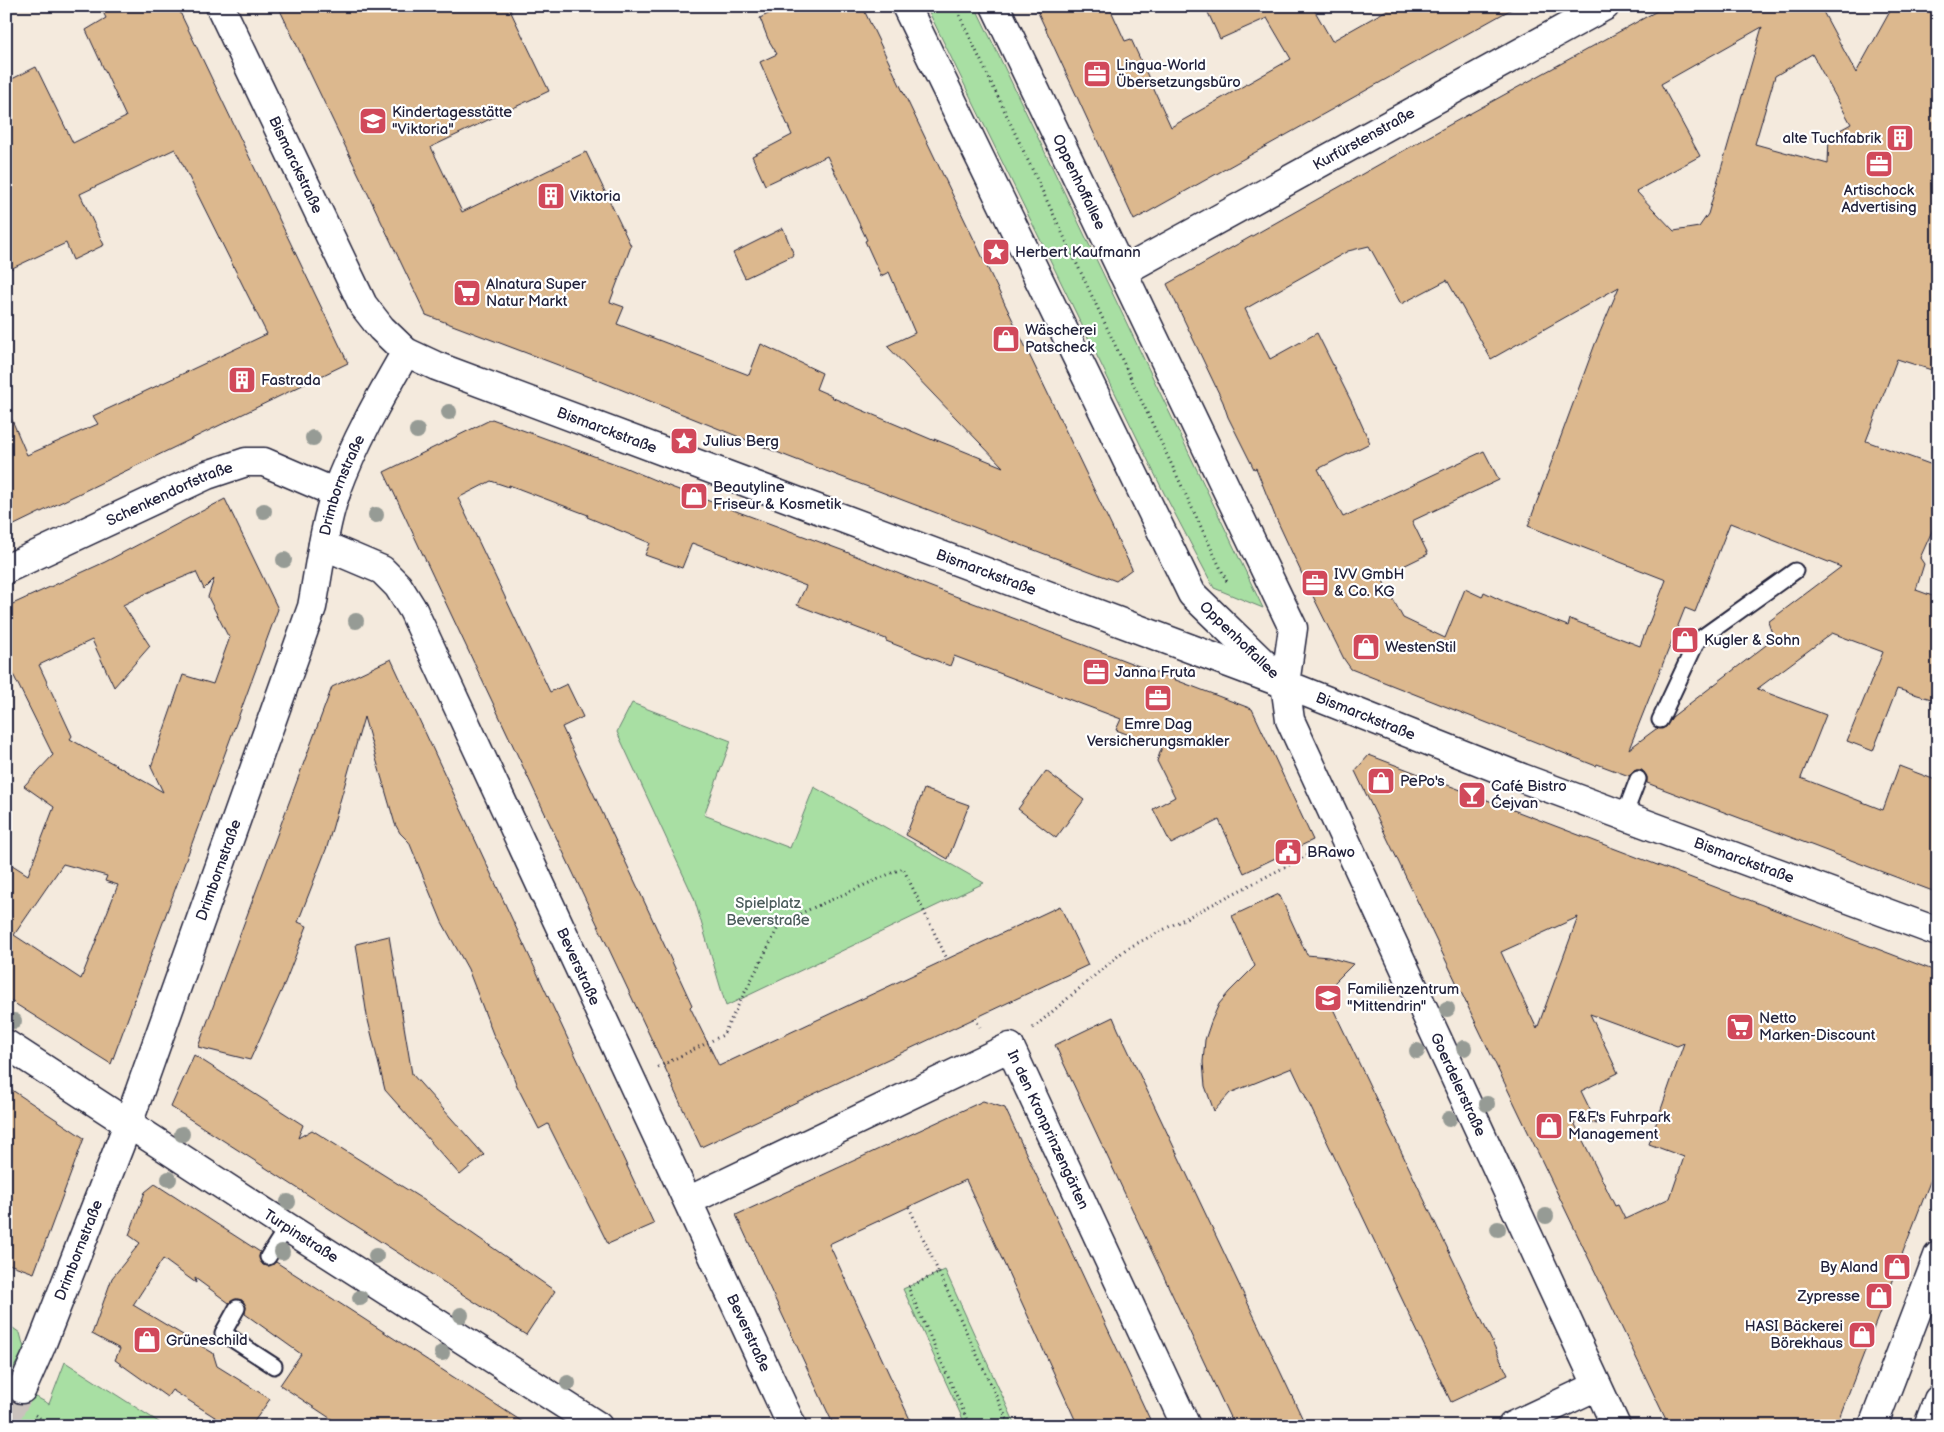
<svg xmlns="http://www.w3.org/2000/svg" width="1944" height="1432" font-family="'Balsamiq Sans',sans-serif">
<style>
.green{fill:#a8dfa3;stroke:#65806f}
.building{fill:#dcb88e;stroke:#22223b;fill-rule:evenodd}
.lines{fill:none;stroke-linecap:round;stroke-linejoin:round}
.street-tunnel{stroke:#cac2bd;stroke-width:28;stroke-dasharray:28 14;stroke-linecap:butt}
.lane-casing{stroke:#22223b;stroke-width:19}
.street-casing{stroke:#22223b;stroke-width:31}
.secondary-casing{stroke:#22223b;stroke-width:31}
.primary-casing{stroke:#22223b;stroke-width:31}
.path{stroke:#22223b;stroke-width:3;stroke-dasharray:1 4;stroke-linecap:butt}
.lane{stroke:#fff;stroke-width:15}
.street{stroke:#fff;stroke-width:28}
.secondary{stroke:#fff;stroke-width:28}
.primary{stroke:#fff;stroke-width:28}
.tree{fill:#969b95}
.labels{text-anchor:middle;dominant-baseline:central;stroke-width:4.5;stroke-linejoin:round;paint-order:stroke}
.poi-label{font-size:15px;fill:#22223b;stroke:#fff;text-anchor:start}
.street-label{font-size:15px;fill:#22223b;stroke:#fff}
.park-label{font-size:15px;fill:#4a5b5a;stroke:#fff}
</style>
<rect width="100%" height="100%" fill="#f4eadd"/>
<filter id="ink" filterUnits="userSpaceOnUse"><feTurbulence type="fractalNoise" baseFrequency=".02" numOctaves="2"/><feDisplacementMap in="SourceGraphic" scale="10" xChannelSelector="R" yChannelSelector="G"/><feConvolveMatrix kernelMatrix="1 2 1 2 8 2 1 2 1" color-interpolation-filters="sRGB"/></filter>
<g filter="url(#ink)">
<!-- green -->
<path class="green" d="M926 6H975L1263 608 1214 588 1164 493Z
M632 703 731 741 704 815 790 848 814 787 984 883 726 1006 694 898 617 732Z
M945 1270 1016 1426H966L903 1289Z
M6 1323 20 1333 24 1348 7 1381 49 1404 65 1362 165 1426H6Z"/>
<!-- building -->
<path class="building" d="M100 6H177L348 363 6 529V406L27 455 98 424 93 416 267 334 175 149 80 194 104 245 73 260 66 243 6 271V82L36 67 73 143 126 117 86 30 106 18Z
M278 6H508L549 91 431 147 462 212 586 152 631 246 610 302 624 307 617 324 749 375 761 344 822 373 816 389 832 396 831 397 935 441 934 439 1003 467 887 346 915 333 889 272 881 276 865 241 867 240 827 156 765 185 752 156 792 135 760 62 777 54 768 39 760 18 784 6H862L1132 569 1116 581 789 457 595 379 426 315Z
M1035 6H1109L1125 41 1131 39 1171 127 1291 59 1267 18 1220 39 1205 6H1312L1332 41 1394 6H1517L1134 220Z
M1666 6H1820L1856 73 1893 6H1938V372L1897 359 1866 441 1938 467V528L1933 529 1920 558 1924 564 1916 590 1938 598V701L1897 689 1873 751 1847 741 1883 652 1832 633 1757 689 1826 715 1801 778 1883 810 1899 766 1938 781V893L1647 783V777L1642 770H1636L1629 776 1597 764 1596 766 1351 669 1344 659 1302 574 1275 516 1256 468 1254 469 1228 417 1223 402 1167 284 1451 124ZM1762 27 1708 214 1699 227 1674 231 1636 191 1700 156 1661 84ZM1812 54 1851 124 1829 136 1828 164 1755 144 1775 76ZM1369 246 1401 304 1447 280 1491 359 1619 287 1595 344 1528 526 1666 580 1640 646 1570 619 1568 626 1509 604 1484 592 1482 597 1465 589 1445 638 1403 618 1381 577 1428 554 1412 521 1499 480 1484 451 1343 517 1318 469 1370 443 1351 401 1317 333 1270 359 1245 309 1348 251ZM1730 523 1841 567 1768 622 1774 639 1672 717 1666 727 1656 729 1629 749 1685 608 1695 612Z
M783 228 794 255 745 278 733 253Z
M492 419 624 467 671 487 844 551 926 585 1252 709 1313 840 1244 873 1219 820 1171 844 1153 809 1175 797 1157 761 1162 747 1116 730 1121 719 954 656 950 666 886 641V639L797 605 806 586 692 543 682 568 645 555 650 543 587 517 588 515 509 485V487L491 481 458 498 550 692 567 684 583 717 562 727 644 901 692 1005 690 1007 719 1066 1060 906 1088 965 701 1147 673 1088 674 1087 384 472Z
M225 499 278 609 111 1064 6 998V861L28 875 54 807 24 786 53 755 6 660V607L105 562ZM196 572 204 589 214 579 208 597 228 636 230 637 213 684 183 675 151 767 163 792 70 739 72 736 39 665 92 640 114 687 150 646 123 605 157 588ZM63 864 107 876 105 881 118 885 81 979 14 935Z
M391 659 654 1224 608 1244 548 1124 539 1129 517 1086 508 1063 493 1034 468 969 442 922 409 842 400 833 395 824 364 717 327 847 298 922 307 926 284 985 250 1060 198 1047 332 687Z
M1369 755 1938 972V1161L1836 1426H1669L1355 771ZM1578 917 1537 1029 1501 952ZM1590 1014 1677 1046 1684 1043 1649 1144 1684 1157 1670 1198 1625 1219 1618 1205 1615 1206 1570 1114 1597 1124 1581 1091 1618 1073Z
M1046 771 1084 800 1056 838 1018 809Z
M924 789 969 805 948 859 906 835Z
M1279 894 1307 955 1328 957 1353 964 1325 992 1508 1375 1451 1402 1292 1068 1230 1093 1214 1111 1205 1086 1203 1062 1205 1040 1211 1022 1219 1004 1229 992 1255 966 1232 916Z
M389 936 412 1074 484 1155 460 1175 385 1090 367 1016 356 944Z
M1113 1017 1118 1029 1306 1426H1234L1055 1045Z
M194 1055 303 1125 298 1138 312 1130 427 1202 555 1291 526 1335 171 1107Z
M6 1086 84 1138 34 1273 6 1263Z
M983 1101 1005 1108 1153 1426H1078L966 1180 829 1244 913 1426H834L736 1215Z
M155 1184 260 1252 259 1257 263 1265 268 1266 276 1262 529 1426H342L280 1385 301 1354 245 1314 246 1307 242 1300 236 1299 229 1303 195 1278 196 1283 163 1259 133 1305 213 1353 217 1366 270 1399 251 1426H229L172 1390 167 1397 115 1360 120 1349 92 1334 112 1278 140 1243 129 1235 145 1192Z"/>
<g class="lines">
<!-- street-tunnel -->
<path class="street-tunnel" d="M6 1416 22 1389"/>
<defs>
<path id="lane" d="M1660 720 1697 641 1795 571
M1624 816 1638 779
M268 1257 287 1227
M237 1308 223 1333 274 1366"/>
<g id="street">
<path id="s1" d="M220 6 363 305 381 328 406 352 436 366 1285 684"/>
<path id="s2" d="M1122 272 1605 6"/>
<path id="s3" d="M323 545 382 570 398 586 413 610 792 1426"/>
<path id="s4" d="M6 569 207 475 246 462H264L336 493"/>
<path id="s5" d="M6 1044 287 1227 598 1426"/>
<path id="s6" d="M688 1201 1010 1047 1186 1426"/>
<path id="s7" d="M22 1389 41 1346 128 1124 312 607C319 570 324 526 336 492 354 443 380 397 406 352"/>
<path d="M1512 1426 1597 1386"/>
</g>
<g id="secondary">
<path id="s8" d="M906 6 1192 594 1285 684 1522 778 1938 932"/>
<path id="s9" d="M995 6 1293 628 1285 684 1290 720 1616 1426"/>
</g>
<path id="primary" d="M1873 1426 1938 1256
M1928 1426 1938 1400"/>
</defs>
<!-- lane casing -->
<use href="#lane" class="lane-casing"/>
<!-- street casing -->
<use href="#street" class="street-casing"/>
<!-- secondary casing -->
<use href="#secondary" class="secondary-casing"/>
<!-- primary casing -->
<use href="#primary" class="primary-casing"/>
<!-- path -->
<path class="path" d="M955 6 1228 584
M975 1018 980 1027
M1033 1028 1126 949 1316 851
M658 1067 723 1035 781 922 903 868 947 959
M909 1207 939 1273 908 1287 970 1426
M939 1273 1010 1426
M35 1415 52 1426"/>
<!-- lane -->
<use href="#lane" class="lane"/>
<!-- street -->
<use href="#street" class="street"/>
<!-- secondary -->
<use href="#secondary" class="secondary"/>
<!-- primary -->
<use href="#primary" class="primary"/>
</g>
<!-- trees -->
<g class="tree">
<circle cx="449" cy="412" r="8"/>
<circle cx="417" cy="431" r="8"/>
<circle cx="313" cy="438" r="8"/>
<circle cx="264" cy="511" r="8"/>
<circle cx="376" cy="515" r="8"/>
<circle cx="284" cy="560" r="8"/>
<circle cx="356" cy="621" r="8"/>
<circle cx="1447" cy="1009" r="8"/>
<circle cx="14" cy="1021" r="8"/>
<circle cx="1464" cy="1048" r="8"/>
<circle cx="1417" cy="1051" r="8"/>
<circle cx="1487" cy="1104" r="8"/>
<circle cx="1449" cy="1119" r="8"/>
<circle cx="182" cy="1134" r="8"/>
<circle cx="169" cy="1179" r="8"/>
<circle cx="288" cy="1202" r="8"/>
<circle cx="1546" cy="1216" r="8"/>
<circle cx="1498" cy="1229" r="8"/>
<circle cx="282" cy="1252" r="8"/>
<circle cx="376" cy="1256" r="8"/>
<circle cx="360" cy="1298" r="8"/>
<circle cx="461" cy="1315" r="8"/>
<circle cx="442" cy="1353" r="8"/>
<circle cx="568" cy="1383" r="8"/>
</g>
</g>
<!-- icons -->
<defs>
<symbol id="office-square" viewBox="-11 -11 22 22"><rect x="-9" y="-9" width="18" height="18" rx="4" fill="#d1495b" stroke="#fff"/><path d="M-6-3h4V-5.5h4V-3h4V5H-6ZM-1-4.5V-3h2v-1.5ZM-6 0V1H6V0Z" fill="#fff"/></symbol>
<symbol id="school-square" viewBox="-11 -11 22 22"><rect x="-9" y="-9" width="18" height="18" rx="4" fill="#d1495b" stroke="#fff"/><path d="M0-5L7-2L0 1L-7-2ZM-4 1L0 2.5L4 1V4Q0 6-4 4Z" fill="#fff"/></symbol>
<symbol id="building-square" viewBox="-11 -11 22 22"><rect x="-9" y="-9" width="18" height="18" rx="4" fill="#d1495b" stroke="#fff"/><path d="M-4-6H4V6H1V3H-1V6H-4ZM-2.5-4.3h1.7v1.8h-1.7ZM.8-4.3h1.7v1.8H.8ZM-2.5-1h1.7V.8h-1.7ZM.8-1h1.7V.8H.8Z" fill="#fff"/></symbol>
<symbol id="sight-square" viewBox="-11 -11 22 22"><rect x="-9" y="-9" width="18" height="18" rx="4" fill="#d1495b" stroke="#fff"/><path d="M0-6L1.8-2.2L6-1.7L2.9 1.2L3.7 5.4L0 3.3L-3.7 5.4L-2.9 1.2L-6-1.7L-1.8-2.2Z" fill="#fff"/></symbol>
<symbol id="supermarket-square" viewBox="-11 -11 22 22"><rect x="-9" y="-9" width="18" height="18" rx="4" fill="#d1495b" stroke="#fff"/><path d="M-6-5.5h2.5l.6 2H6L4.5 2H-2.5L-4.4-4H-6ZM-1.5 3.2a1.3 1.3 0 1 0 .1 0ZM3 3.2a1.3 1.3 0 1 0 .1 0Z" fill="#fff"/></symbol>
<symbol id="shop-square" viewBox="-11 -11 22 22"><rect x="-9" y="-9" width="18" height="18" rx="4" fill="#d1495b" stroke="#fff"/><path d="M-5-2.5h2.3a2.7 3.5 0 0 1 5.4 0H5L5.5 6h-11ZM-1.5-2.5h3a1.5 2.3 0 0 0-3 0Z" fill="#fff"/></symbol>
<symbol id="bar-square" viewBox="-11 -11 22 22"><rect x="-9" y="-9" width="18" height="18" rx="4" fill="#d1495b" stroke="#fff"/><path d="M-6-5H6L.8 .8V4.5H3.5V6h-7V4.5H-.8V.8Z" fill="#fff"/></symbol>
<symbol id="civic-square" viewBox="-11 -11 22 22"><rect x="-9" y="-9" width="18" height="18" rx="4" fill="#d1495b" stroke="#fff"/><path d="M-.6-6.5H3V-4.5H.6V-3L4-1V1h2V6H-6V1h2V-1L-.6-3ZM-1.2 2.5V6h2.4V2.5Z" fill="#fff"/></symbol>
</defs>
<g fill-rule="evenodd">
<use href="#office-square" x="1081" y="58" width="32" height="32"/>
<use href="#school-square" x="357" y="105" width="32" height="32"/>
<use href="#building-square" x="1884" y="122" width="32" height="32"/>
<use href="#office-square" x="1863" y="148" width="32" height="32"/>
<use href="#building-square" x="535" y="180" width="32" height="32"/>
<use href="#sight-square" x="980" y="236" width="32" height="32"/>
<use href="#supermarket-square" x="451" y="277" width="32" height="32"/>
<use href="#shop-square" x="990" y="323" width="32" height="32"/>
<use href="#building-square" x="226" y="364" width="32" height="32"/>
<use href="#sight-square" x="668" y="425" width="32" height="32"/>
<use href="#shop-square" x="678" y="480" width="32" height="32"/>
<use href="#office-square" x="1299" y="567" width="32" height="32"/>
<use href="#shop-square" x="1669" y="624" width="32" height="32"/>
<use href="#shop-square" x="1350" y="631" width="32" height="32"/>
<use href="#office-square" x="1080" y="656" width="32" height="32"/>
<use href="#office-square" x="1142" y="682" width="32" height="32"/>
<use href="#shop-square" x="1365" y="765" width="32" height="32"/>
<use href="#bar-square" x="1456" y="779" width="32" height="32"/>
<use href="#civic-square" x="1272" y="836" width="32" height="32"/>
<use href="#school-square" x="1312" y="982" width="32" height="32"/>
<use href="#supermarket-square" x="1724" y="1011" width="32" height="32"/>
<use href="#shop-square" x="1533" y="1110" width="32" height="32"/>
<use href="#shop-square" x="1881" y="1251" width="32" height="32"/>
<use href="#shop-square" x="1863" y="1280" width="32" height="32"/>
<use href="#shop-square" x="1846" y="1319" width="32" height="32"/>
<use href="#shop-square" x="131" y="1324" width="32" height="32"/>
</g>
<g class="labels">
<!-- poi labels -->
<g class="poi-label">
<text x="1116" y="65">Lingua-World<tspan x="1116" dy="17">Übersetzungsbüro</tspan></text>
<text x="392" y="112">Kindertagesstätte<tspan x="392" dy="17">"Viktoria"</tspan></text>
<text x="1881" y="138" text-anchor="end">alte Tuchfabrik</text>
<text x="1879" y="190" text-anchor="middle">Artischock<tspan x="1879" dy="17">Advertising</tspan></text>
<text x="570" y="196">Viktoria</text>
<text x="1015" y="252">Herbert Kaufmann</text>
<text x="486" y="284">Alnatura Super<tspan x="486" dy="17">Natur Markt</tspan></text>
<text x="1025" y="330">Wäscherei<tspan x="1025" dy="17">Patscheck</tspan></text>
<text x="261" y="380">Fastrada</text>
<text x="703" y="441">Julius Berg</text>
<text x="713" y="487">Beautyline<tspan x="713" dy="17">Friseur &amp; Kosmetik</tspan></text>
<text x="1334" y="574">IVV GmbH<tspan x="1334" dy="17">&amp; Co. KG</tspan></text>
<text x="1704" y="640">Kugler &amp; Sohn</text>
<text x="1385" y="647">WestenStil</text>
<text x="1115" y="672">Janna Fruta</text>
<text x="1158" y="724" text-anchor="middle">Emre Dag<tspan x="1158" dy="17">Versicherungsmakler</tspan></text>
<text x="1400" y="781">PePo's</text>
<text x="1491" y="786">Café Bistro<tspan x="1491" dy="17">Ćejvan</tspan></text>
<text x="1307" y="852">BRawo</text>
<text x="1347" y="989">Familienzentrum<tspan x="1347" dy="17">"Mittendrin"</tspan></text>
<text x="1759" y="1018">Netto<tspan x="1759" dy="17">Marken-Discount</tspan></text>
<text x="1568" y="1117">F&amp;F's Fuhrpark<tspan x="1568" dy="17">Management</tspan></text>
<text x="1878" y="1267" text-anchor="end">By Aland</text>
<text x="1860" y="1296" text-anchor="end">Zypresse</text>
<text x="1843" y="1326" text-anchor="end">HASI Bäckerei<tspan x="1843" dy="17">Börekhaus</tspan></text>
<text x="166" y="1340">Grüneschild</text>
</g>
<!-- street labels -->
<g class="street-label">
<text stroke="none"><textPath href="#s2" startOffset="276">Kurfürstenstraße</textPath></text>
<text stroke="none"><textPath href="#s1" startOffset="176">Bismarckstraße</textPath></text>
<text stroke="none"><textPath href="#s9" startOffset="195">Oppenhoffallee</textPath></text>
<text stroke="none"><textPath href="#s1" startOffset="611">Bismarckstraße</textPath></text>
<text stroke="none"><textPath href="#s7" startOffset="960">Drimbornstraße</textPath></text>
<text stroke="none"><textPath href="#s4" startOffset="180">Schenkendorfstraße</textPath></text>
<text stroke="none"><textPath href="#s1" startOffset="1016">Bismarckstraße</textPath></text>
<text stroke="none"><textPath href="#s8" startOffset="720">Oppenhoffallee</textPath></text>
<text stroke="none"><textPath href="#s8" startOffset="870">Bismarckstraße</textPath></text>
<text stroke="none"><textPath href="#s8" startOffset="1275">Bismarckstraße</textPath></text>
<text stroke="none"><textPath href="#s7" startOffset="555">Drimbornstraße</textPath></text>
<text stroke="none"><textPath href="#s3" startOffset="508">Beverstraße</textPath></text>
<text stroke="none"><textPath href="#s9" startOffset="1184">Goerdelerstraße</textPath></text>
<text stroke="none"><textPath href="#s6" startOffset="448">In den Kronprinzengärten</textPath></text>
<text stroke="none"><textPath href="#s5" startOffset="352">Turpinstraße</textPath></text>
<text stroke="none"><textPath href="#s7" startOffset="150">Drimbornstraße</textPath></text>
<text stroke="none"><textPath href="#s3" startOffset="912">Beverstraße</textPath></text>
</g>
<!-- park labels -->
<g class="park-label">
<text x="768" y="903">Spielplatz<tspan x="768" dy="17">Beverstraße</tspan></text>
</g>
</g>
<!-- margin -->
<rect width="1944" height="1432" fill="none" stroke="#fff" stroke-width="25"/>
<rect x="12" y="12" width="1919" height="1407" fill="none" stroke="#22223b" stroke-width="2" filter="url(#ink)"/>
</svg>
